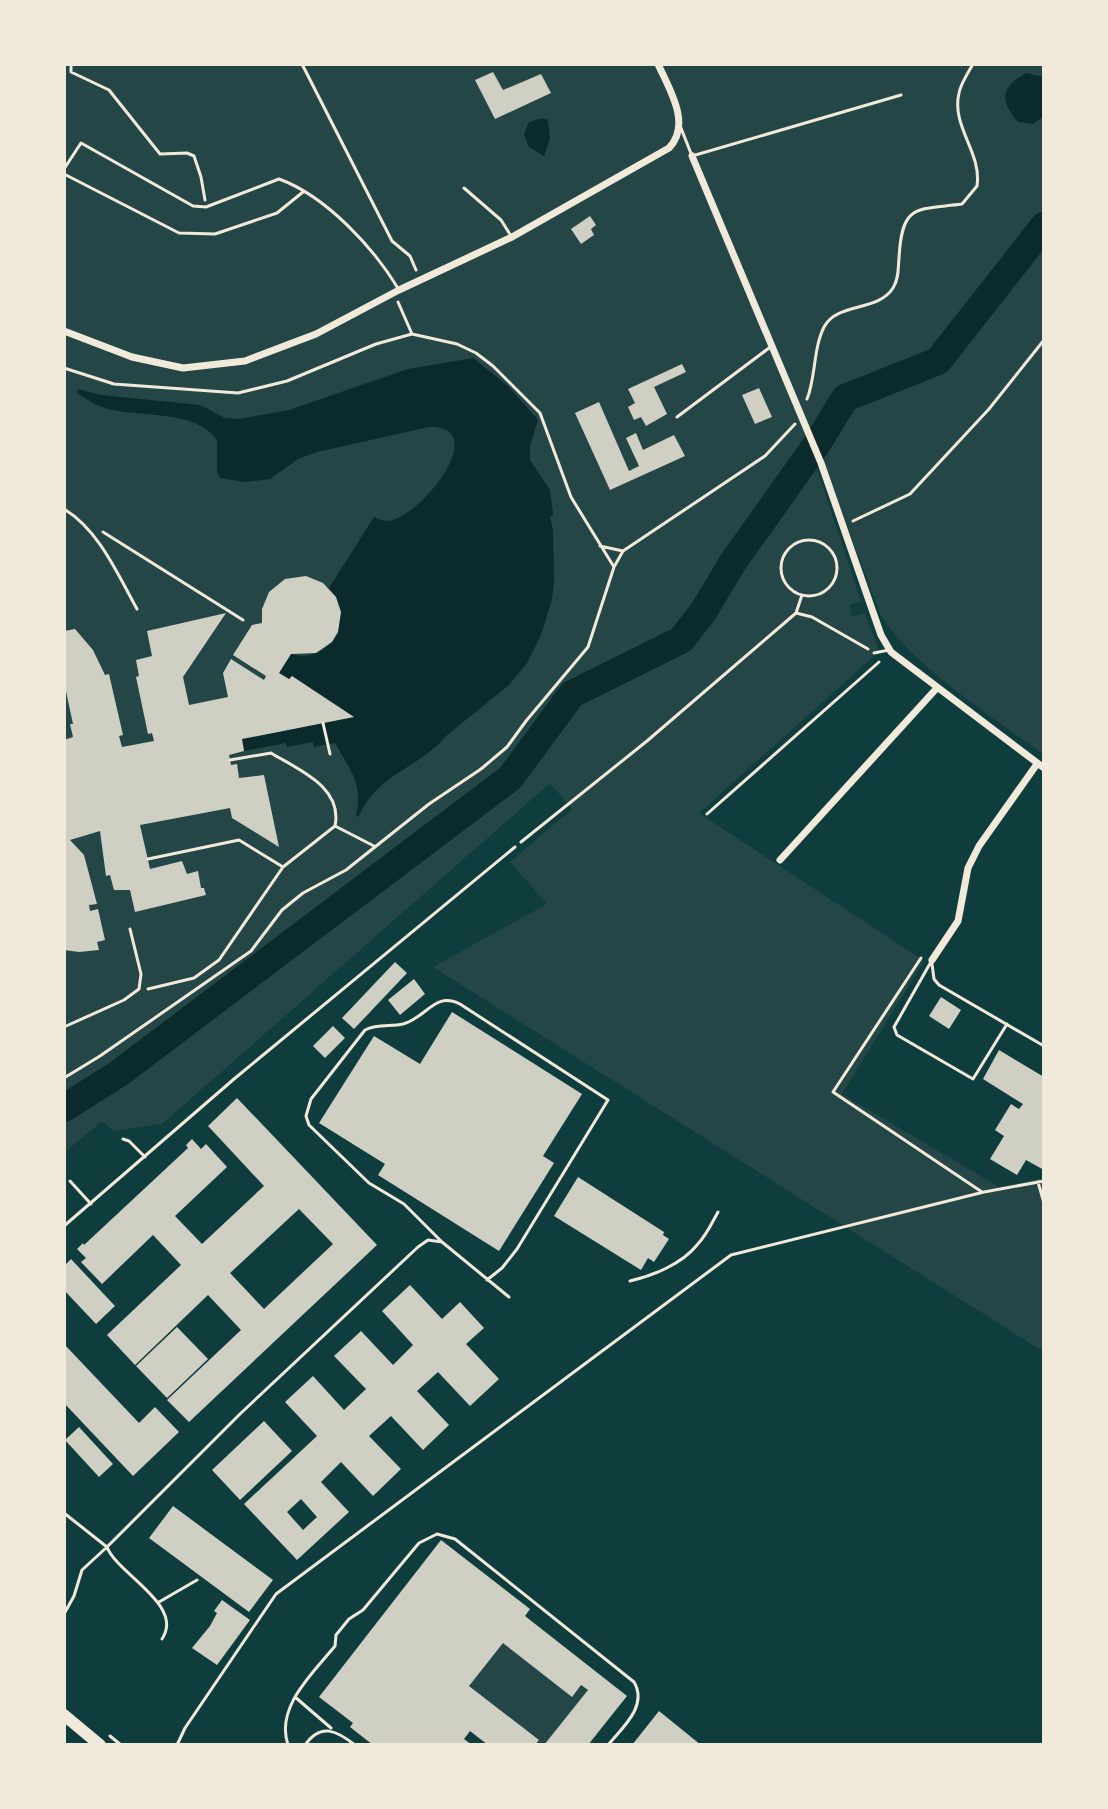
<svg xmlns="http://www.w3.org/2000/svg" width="1108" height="1809" font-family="'Open Sans',sans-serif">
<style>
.green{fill:#244646}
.water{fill:#0a2a2b}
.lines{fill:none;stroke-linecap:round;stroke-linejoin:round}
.river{stroke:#0a2a2b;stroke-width:28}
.building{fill:#cfcfc3;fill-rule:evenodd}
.path{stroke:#f1e9da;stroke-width:3}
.service{stroke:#f1e9da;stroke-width:3}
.minor{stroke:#f1e9da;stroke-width:7}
.trunk{stroke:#f1e9da;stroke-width:12}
</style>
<rect width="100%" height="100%" fill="#0f3d3e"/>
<!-- green -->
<path class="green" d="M64 64H1044V755C990 714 917 671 880 614L817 445 733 562 703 612 681 640 572 694 510 778 118 1074 64 1108Z
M814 460 861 601 849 605 852 617 865 613 878 648 874 656 699 813 924 961 842 1094 999 1187 1044 1178V1352L433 967 547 904 510 862 572 809 550 783 162 1124 113 1131 102 1121 64 1153V1114L122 1078 513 781 577 701 686 647 703 625Z
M503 1643 588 1690 544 1745H535L538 1740 469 1686Z"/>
<!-- water -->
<path class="water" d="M1026 73 1044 77V116L1033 124 1018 122C999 100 1001 87 1026 73Z
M542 118 548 120 550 139 544 156 529 147 524 134 529 122Z
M473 358 508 386 538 420 530 446V460L550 490 553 514 550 517 553 530 554 582 552 599 541 635 527 663 509 685 446 736C426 761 392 771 372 795 366 801 363 810 358 817L356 816C363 783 351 772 335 743L314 747 313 742 287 747 286 743 244 751 242 739 352 717 292 676 289 679 279 673 291 654C331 666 355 617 329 588L374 517C375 518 385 521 386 521 419 521 494 425 429 427L317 452 298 459 270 479 245 482 220 478 217 472V440C197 409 137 418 105 408 95 405 86 399 77 393L78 389 101 395 200 405 225 418 239 419 289 410 408 369Z"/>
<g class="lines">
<!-- river -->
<path class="river" d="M64 1108 118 1074 510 778 572 694 681 640 703 612 733 562 817 444 845 398 938 361 1044 226"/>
</g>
<!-- building -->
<path class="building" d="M493 72 503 90 541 74 551 93 495 119 475 80Z
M590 216 596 225 591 229 594 235 581 244 571 229Z
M682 364 686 372 654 387 667 414 646 426 641 417 634 420 628 407 635 403 628 389Z
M759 388 772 417 755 424 742 395Z
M599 402 629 471 639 466 626 438 636 433 643 450 674 435 685 456 610 490 575 413Z
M306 576 323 583 336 597 341 612 338 632 332 642 316 653 291 654 279 673 289 679 292 676 354 717 242 739 244 751 229 755 231 765 237 764 239 778 264 775 279 847 232 818 230 808 140 825 150 869 182 861 187 874 198 871 201 888H204L206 895 135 912 130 890H114L110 875 106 876 100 831 70 840 84 855 97 904 89 905 90 911 98 909 105 940 97 942 99 950 79 952 64 950V740L73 737 70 724H73L64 682V631L75 629 93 650 105 675 109 674 123 735 119 736 122 747 154 741 152 733 148 734 136 677 139 676 136 660 152 656 147 631 226 613 183 677 189 705 228 697 223 673 231 659 264 680 266 676 233 655 252 625 262 623V609L269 592 285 579Z
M395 962 407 973 354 1029 342 1018Z
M414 979 425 994 400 1015 388 1000Z
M941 997 961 1010 949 1029 929 1016Z
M452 1012 582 1094 543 1156 554 1163 499 1251 378 1175 385 1164 319 1123 374 1036 420 1064Z
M333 1026 345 1038 325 1058 313 1046Z
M999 1050 1044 1077V1170L1026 1160 1017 1175 990 1159 1004 1136 995 1130 1011 1104 1019 1109 1023 1104 983 1079Z
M237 1098 377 1245 189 1422 167 1400 241 1330 208 1295 135 1365 107 1335 181 1265 153 1235 102 1284 81 1262 86 1258 77 1249 83 1243 84 1245 188 1148 186 1145 192 1139 201 1149 206 1144 227 1167 175 1216 202 1244 264 1186 208 1126ZM299 1209 333 1244 264 1309 230 1273Z
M578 1177 664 1232 663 1235 669 1239 654 1262 648 1258 641 1270 554 1216Z
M71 1259 115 1306 96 1324 64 1290V1266Z
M410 1285 442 1319 460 1302 484 1328 466 1344 499 1379 470 1406 438 1372 417 1391 449 1425 423 1450 391 1416 369 1436 401 1469 373 1496 341 1462 321 1482 349 1512 297 1560 244 1504 317 1436 285 1402 313 1376 344 1410 366 1389 334 1356 361 1331 393 1365 413 1345 382 1311ZM301 1499 317 1517 303 1530 287 1512Z
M177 1327 208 1359 167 1398 136 1366Z
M64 1344 139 1423 155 1407 179 1432 133 1476 64 1403Z
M264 1421 292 1451 240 1500 212 1470Z
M79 1427 113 1464 99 1477 65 1440Z
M173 1506 273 1580 249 1612 149 1538Z
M441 1540 530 1609 525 1616 627 1696 588 1745H544L588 1690 581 1685 572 1697 503 1643 469 1686 539 1740 535 1745H488L470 1731 464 1739 472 1745H373L350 1727 353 1723 319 1697Z
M222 1600 250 1620 217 1665 192 1648 210 1626 217 1613 214 1611Z
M659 1711 701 1745H632Z"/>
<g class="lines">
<!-- path -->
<path class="path" d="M71 64V72L109 90 160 154 187 153 194 156 201 177 205 200
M302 64 392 241 410 256 416 270
M398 302 412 334
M64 368 114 384 238 393 287 381 376 344 412 334 457 344 476 353 493 366 540 413 571 497 614 567
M807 399C816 377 813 349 824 327 837 302 878 312 893 288 899 279 898 268 899 258 902 203 916 210 962 204L977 186C982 152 951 127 959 93 961 83 968 73 973 64
M853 521 910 494 989 409 1044 340
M103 532 243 620
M781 568a28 28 0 1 1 56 0a28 28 0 1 1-56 0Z
M600 546 623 551
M796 613 812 617 868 649
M323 723 330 754
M230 760 271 753C299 770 343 787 335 826L374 846
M707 814 879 662
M521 842 647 741 796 613 802 595
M148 859 239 840 283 867 335 826
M921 958 833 1092 982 1192
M148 989 194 978 219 960 283 867
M64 1078 100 1056 251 951 282 910 303 893 346 870 429 804 481 769 507 747 526 721 588 647 614 567 623 551 765 456 795 424
M1038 1182 1044 1203
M110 1736 121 1745
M177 1745 185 1728 276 1594 731 1255 984 1192 1044 1181"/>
<!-- service -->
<path class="service" d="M681 128 692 156 901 95
M64 169 81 143 193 206 206 207 279 179C326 196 374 248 399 290
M64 174 179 233 215 234 277 213 303 192
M464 188 501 220 511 236
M677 417 769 348
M64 509C99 530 118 575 137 609
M874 653 889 650
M932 960 894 1027 897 1035 973 1079 1007 1024
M932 964 934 979 939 985 1044 1046
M64 1027 124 1000 139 989 141 974 130 929
M123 1139 129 1141 145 1157
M70 1181 91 1204
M64 1226 234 1079 515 847
M442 1242 404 1204 369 1183 309 1125 306 1116 311 1099 365 1030C378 1023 390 1027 403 1024 426 1018 435 991 460 1004L608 1100 517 1249 502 1268 487 1280
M630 1281C652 1276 682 1264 697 1245 706 1236 712 1223 718 1212
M64 1513 107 1547 241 1413 418 1247 428 1240 442 1242 509 1297
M159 1602 197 1580
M64 1614 74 1596 82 1570 107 1547C117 1574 185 1605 162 1639
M295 1697 331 1728
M288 1745C275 1707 313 1673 335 1646L336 1635 349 1619 363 1610 419 1543 437 1534 455 1539 634 1682C648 1706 623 1727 608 1745
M305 1745C321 1722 337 1731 355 1745"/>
<!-- minor -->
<path class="minor" d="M692 156 821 463 881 635 891 652 1044 768
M64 331 132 357 183 368 245 361 316 334 399 290 512 237 669 148C692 124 669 89 658 64
M780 860 936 689
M932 960 958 921 968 868 979 846 1037 764"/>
<!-- trunk -->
<path class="trunk" d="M64 1715 100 1745"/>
</g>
<!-- border -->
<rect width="1108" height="1809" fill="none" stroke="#f1e9da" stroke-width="132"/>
</svg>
